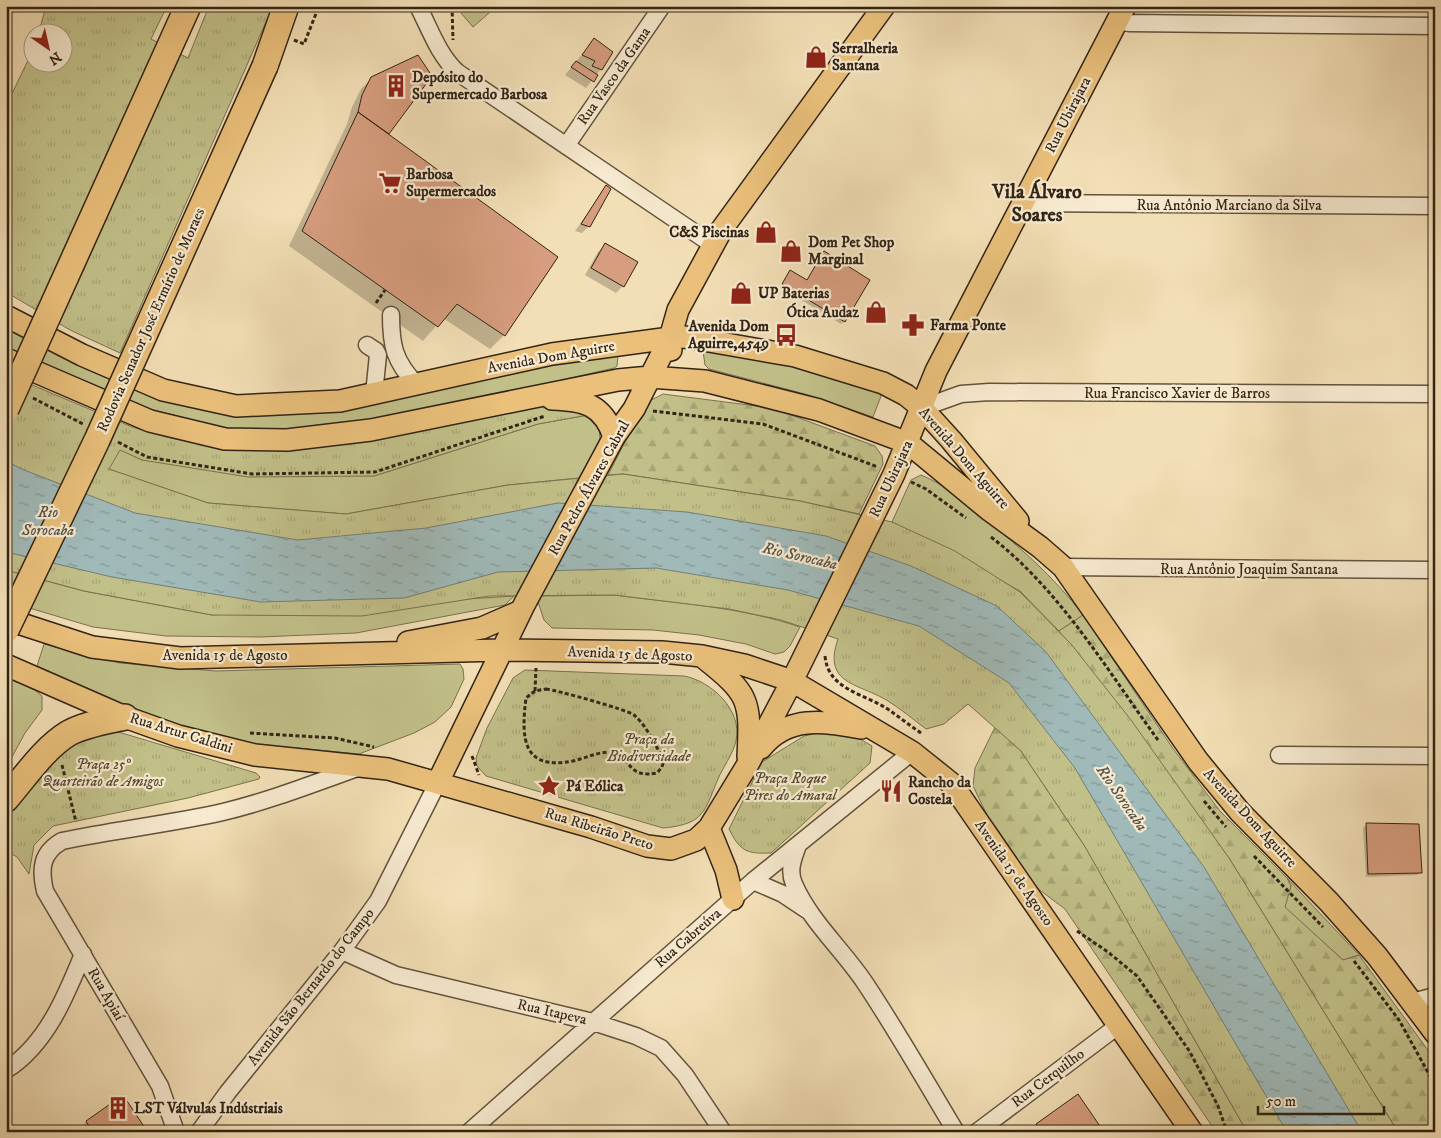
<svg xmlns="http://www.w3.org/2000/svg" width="1441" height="1138" font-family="'IM FELL DW Pica',serif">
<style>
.grass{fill:#c2c089;stroke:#7a724f}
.forest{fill:url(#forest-firs);stroke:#7a724f}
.park{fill:url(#park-tufts);stroke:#7a724f}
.water{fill:url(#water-ripples);stroke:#747e77}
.shadow{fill:#0003;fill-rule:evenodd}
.building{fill:#d69d7e;stroke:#322415}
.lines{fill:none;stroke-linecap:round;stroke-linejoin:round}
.minor-casing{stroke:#62533d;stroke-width:19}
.major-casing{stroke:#322415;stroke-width:24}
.highway-casing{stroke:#322415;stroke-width:28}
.path{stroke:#322415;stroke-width:3;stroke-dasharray:4 2.5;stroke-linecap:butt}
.minor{stroke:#f7ead0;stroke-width:16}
.major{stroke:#eac07b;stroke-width:21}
.highway{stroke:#eac07b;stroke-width:25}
.highway-bridge-casing{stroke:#322415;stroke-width:28;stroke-linecap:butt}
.highway-bridge{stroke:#eac07b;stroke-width:25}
.labels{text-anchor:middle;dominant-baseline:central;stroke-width:4.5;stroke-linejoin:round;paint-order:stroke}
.poi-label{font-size:15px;font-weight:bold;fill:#322415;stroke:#f7ead0;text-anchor:start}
.street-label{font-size:15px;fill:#322415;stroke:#f7ead0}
.park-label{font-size:15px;font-style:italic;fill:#564b32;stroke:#f7ead0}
.water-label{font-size:16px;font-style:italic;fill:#535146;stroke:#f7ead0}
.district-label{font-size:20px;font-weight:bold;fill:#322415;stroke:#f7ead0}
</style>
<defs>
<pattern id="forest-firs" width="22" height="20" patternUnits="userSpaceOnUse" patternTransform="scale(1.25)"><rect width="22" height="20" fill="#c2c089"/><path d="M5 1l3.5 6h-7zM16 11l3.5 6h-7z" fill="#a7a575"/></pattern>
<pattern id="park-tufts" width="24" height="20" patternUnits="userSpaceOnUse" patternTransform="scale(1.25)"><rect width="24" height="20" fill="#c2c089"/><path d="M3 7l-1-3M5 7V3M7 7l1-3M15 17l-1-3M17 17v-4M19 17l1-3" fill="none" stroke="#a7a575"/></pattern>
<pattern id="water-ripples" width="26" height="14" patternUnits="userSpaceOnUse" patternTransform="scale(1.25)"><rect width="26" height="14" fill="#a0bab9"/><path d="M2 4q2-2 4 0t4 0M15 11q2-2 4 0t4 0" fill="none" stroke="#839795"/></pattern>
</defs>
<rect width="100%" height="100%" fill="#f3dfb6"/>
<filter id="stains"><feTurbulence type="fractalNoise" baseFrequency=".004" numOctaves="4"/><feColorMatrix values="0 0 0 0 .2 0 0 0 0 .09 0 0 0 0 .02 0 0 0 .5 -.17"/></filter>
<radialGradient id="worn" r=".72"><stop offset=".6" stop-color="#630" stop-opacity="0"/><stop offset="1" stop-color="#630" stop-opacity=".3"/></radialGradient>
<!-- grass -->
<path class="grass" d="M469 6H497L473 27 461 13Z
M6 323 230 410 542 364 618 356 617 366 614 368 453 405 362 422 284 430H232L146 408 16 352 6 348Z
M705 347 784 360 883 391 873 417 805 394 709 369 705 365 703 351Z
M588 415 599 422 600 441 579 478 508 485 346 514 208 503 108 469 119 449 142 460 374 476 538 424Z
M921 475C944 484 961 500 981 516 1019 546 1053 576 1083 615L1059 631 1020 591 892 522 911 480Z
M6 570 84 591 212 615 514 596 505 605 356 633 260 637 166 636 93 627 6 601Z
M614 595C676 603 741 607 800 627L790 646 784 652 775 654 746 644 699 635 653 630 552 628 544 620 538 602 541 596Z
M44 644 120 663 216 671 460 664 463 669 464 679 451 707 435 722 414 733 359 754 233 742 150 716 37 666Z
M10 678 29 685 42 696V710L25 733 6 768V686Z
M1287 878 1359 955 1343 960 1284 907 1291 886Z"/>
<!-- forest -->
<path class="forest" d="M663 394 772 408 875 446 882 456 883 464 859 514 800 501 623 474 608 475 645 403Z
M1083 615 1174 750 1220 811 1287 878 1291 886 1285 907 1343 960 1359 955 1435 1060V1132H1398L1229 858 1059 631Z
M995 727 1021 751 1086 848 1247 1132H1216L1065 909 1033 885 988 817 973 786 975 768Z"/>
<!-- park -->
<path class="park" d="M46 6H167L151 39 188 58 209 6H273L120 353 70 330 6 292V106L32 52V62H62V32H39Z
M6 374 132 427 171 438 225 448 548 405 588 415 538 424 374 476 248 477 142 460 120 450 109 469 208 503 346 514 508 485 623 474 800 501 892 522 955 551 1020 592 1071 644 1131 720 1229 858 1398 1132H1247L1084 845 1021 751 968 704 944 724 926 729C914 720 901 709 888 701 859 683 822 685 838 639L781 620 729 609 614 595 489 596 362 616 212 615 84 591 6 570Z
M525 670 684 676C711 681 743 710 736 741 733 754 723 767 718 779 713 790 709 805 701 814 694 824 675 827 663 828L486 776 477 766 476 758 487 728 513 678Z
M832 730 855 736 872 746 870 763 771 853C746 854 740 851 729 829L762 762 804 736Z
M115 731 256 773 260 777 259 779 188 798 53 826 34 845 29 874 17 857 6 851V816L27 788 74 740Z"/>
<!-- water -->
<path class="water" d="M6 461 24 470 135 513 298 540 426 528 558 503 687 512 826 536 911 566 997 606 1046 652 1204 867 1362 1132H1287L1075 768 1009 683 919 626 788 590 656 568 498 572 404 598 261 602 112 577 6 552Z"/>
<!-- shadow -->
<path class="shadow" d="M594 40 601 69 586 88 565 75ZM582 64 589 68 588 70 581 66Z
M372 78 388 133 386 134 504 335 490 349 443 318 423 341 289 246 347 124 352 107 361 89Z
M606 187 589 226 582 233 575 231Z
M605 245 623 286 616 293 585 275 598 252Z
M822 255 844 321 841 324 780 287 790 272 806 281Z
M739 287 741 300 738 304 731 299Z
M1366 825 1420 872 1417 875 1366 877 1363 828Z
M123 1097 145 1132H77L86 1122Z
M1037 1125 1103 1132H1030Z"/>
<!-- building -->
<path class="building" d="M594 38 613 52 602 70 592 66 595 61 582 55Z
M418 55 432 76 389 134 358 112 362 95 371 77Z
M576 61 598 75 594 82 571 67Z
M358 112 558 257 505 336 457 304 438 327 302 231Z
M606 185 611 189 590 227 581 224Z
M605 243 638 262 624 287 591 268Z
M824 251 870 280 845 322 782 284 790 270 807 280Z
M739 285 748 291 742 301 733 296Z
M1366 823 1419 824 1422 873 1368 874Z
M1078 1094 1104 1132H1041L1036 1124Z
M123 1095 147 1131 92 1132 86 1121Z"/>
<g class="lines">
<defs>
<path id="minor" d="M418 6C430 29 438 54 457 72L713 245
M1117 21 1129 23 1435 26
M566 146 662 6
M1023 203 1435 206
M391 315C391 345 394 361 416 384
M367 345 376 351 378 355 374 394
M922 408 961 394 989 392 1435 394
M1063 567 1435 570
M1279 755 1435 756
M798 845C793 859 788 870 794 884 810 921 843 950 865 983 897 1031 926 1082 956 1132
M753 881 783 894 807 910
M342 951 396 975 593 1022 636 1036 661 1048 685 1075 723 1132
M1412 1002 1435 996
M6 1070C46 1045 66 996 83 954
M176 1132 160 1086 45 891C40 869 41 853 62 841 115 830 169 824 223 812 269 801 315 783 360 767
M199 1132 228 1092 342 951 378 901 438 782
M469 1132 753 881 912 752
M977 1132 1119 1025"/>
<path id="major" d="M6 316 82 355 163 390 236 406 340 401 552 354 670 338 686 337 795 356 883 383 906 395 922 408 951 440 1018 521
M671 350 670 338 678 310 722 229 884 6
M6 359 150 421 225 439 287 440 371 430 618 380 650 377 705 381 819 410 908 443 988 509 1040 547 1063 567 1198 761 1240 812 1329 902 1377 956 1435 1033
M552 399C584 400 603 404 614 437
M6 619 92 647 180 658 500 650 662 652 702 656 744 665 792 681 912 752 952 784 1192 1132
M408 642 482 628 521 611
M704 658C749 694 751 699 748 757
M6 665 125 717 178 736 255 755 388 769 591 827 647 846 671 849 696 840 709 828 748 764 792 681 894 474 936 371 1125 6
M761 748C787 715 824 721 861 728
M438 782 524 605 614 437 634 409 670 338
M709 828 726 870 733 899"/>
<path id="highway" d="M265 66 286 6
M6 799C25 777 44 748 69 733 86 724 107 721 125 717"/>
</defs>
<!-- minor casing -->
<use href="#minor" class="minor-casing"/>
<!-- major casing -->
<use href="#major" class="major-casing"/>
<!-- highway casing -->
<use href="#highway" class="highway-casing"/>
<!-- path -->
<path class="path" d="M452 6 453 40
M294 40 304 44 319 6
M376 303 385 290
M33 398 83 424
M653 411 763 424 878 467
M118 442 147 457 252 474 375 472 545 416
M911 482 926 489 966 518
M991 537C1060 590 1107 670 1158 740
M825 656C828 689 862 693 886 708 898 716 909 725 921 733
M546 689C556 690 628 710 634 715 647 726 655 745 664 760L662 767 657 773C634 777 632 768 619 752H611C597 752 586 758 573 761 522 771 521 738 526 698L535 691Z
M535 691 536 668
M250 733 335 738 374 747
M472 756 479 775
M62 765 76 822
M1204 801 1226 827
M1254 856 1323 927
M1077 931 1108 952 1137 976 1190 1052 1218 1106 1227 1132
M1354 961 1399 1020 1435 1085"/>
<!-- minor -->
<use href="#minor" class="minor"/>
<!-- major -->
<use href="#major" class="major"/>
<!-- highway -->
<use href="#highway" class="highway"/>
<defs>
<path id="highway-bridge" d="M6 409 188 6
M6 630 97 440 265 66"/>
</defs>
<!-- highway-bridge casing -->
<use href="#highway-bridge" class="highway-bridge-casing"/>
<!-- highway-bridge -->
<use href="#highway-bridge" class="highway-bridge"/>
</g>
<!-- icons -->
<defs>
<symbol id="shop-bare" viewBox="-9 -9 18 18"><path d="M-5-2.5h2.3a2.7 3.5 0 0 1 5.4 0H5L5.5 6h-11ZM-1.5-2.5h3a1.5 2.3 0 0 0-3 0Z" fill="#8f2418" stroke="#f7ead0" stroke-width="2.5" paint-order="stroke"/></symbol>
<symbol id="building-bare" viewBox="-9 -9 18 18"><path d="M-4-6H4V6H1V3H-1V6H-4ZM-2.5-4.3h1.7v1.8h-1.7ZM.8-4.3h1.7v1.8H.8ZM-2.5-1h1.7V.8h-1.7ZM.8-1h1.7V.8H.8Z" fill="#8f2418" stroke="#f7ead0" stroke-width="2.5" paint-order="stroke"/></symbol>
<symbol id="supermarket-bare" viewBox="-9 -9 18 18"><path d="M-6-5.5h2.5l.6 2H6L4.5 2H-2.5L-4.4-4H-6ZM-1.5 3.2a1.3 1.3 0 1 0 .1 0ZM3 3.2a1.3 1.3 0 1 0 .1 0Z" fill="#8f2418" stroke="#f7ead0" stroke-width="2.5" paint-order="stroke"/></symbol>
<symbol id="pharmacy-bare" viewBox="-9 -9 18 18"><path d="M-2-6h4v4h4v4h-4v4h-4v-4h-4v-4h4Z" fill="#8f2418" stroke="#f7ead0" stroke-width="2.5" paint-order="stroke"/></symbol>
<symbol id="bus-bare" viewBox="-9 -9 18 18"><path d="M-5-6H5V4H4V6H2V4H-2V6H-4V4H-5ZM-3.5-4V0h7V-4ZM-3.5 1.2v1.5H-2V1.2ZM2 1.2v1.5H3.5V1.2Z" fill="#8f2418" stroke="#f7ead0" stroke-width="2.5" paint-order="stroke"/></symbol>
<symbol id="sight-bare" viewBox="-9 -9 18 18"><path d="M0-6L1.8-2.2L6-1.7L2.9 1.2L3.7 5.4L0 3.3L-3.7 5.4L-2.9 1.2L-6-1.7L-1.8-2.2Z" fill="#8f2418" stroke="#f7ead0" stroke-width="2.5" paint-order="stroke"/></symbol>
<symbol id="restaurant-bare" viewBox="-9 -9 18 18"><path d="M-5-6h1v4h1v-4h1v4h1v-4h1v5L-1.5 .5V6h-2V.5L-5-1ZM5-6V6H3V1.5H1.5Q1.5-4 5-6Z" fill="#8f2418" stroke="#f7ead0" stroke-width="2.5" paint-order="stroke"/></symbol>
</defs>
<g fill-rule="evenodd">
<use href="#shop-bare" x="800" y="41" width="32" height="32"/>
<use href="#building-bare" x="380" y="70" width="32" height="32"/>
<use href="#supermarket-bare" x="374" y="167" width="32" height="32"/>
<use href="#shop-bare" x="750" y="216" width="32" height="32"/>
<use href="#shop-bare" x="775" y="235" width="32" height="32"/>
<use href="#shop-bare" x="725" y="277" width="32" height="32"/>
<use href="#shop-bare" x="860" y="296" width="32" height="32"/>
<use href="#pharmacy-bare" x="897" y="309" width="32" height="32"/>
<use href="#bus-bare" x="770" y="319" width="32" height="32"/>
<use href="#sight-bare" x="533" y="770" width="32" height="32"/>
<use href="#restaurant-bare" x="875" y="775" width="32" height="32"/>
<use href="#building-bare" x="102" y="1092" width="32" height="32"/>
</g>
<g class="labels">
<!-- poi labels -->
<g class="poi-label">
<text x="832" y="48">Serralheria<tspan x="832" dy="17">Santana</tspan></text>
<text x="412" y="77">Depósito do<tspan x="412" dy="17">Supermercado Barbosa</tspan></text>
<text x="406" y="174">Barbosa<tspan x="406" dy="17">Supermercados</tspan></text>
<text x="749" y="232" text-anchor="end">C&amp;S Piscinas</text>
<text x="808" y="242">Dom Pet Shop<tspan x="808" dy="17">Marginal</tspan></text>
<text x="758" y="293">UP Baterias</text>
<text x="859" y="312" text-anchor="end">Ótica Audaz</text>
<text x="930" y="325">Farma Ponte</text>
<text x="769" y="326" text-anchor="end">Avenida Dom<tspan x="769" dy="17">Aguirre,4549</tspan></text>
<text x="908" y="782">Rancho da<tspan x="908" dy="17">Costela</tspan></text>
<text x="566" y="786">Pá Eólica</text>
<text x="134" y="1108">LST Válvulas Indústriais</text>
</g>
<!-- street labels -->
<g class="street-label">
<text transform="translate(614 76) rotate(-55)">Rua Vasco da Gama</text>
<text transform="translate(1068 115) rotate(-63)">Rua Ubirajara</text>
<text x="1229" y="205">Rua Antônio Marciano da Silva</text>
<text transform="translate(151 320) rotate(-66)">Rodovia Senador José Ermírio de Moraes</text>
<text transform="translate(551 357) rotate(-10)">Avenida Dom Aguirre</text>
<text x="1177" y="393">Rua Francisco Xavier de Barros</text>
<text transform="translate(964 458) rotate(49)">Avenida Dom Aguirre</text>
<text transform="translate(891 479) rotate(-65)">Rua Ubirajara</text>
<text transform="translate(589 488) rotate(-61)">Rua Pedro Álvares Cabral</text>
<text x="1249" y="569">Rua Antônio Joaquim Santana</text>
<text transform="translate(630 654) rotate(2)">Avenida 15 de Agosto</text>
<text x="225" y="655">Avenida 15 de Agosto</text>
<text transform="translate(181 733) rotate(17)">Rua Artur Caldini</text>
<text transform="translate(1250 818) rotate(47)">Avenida Dom Aguirre</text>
<text transform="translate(599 829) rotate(17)">Rua Ribeirão Preto</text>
<text transform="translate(1014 873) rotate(55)">Avenida 15 de Agosto</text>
<text transform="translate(688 938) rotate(-41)">Rua Cabreúva</text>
<text transform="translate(311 987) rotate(-52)">Avenida São Bernardo do Campo</text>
<text transform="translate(106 994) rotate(60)">Rua Apiaí</text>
<text transform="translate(552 1012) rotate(13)">Rua Itapeva</text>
<text transform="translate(1048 1078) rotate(-37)">Rua Cerquilho</text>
</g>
<!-- park labels -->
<g class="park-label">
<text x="649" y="739">Praça da<tspan x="649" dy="17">Biodiversidade</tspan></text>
<text x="103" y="764">Praça 25º<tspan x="103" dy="17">Quarteirão de Amigos</tspan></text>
<text x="790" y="778">Praça Roque<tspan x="790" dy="17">Pires do Amaral</tspan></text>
</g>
<!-- water labels -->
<g class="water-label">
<text x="48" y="512">Rio<tspan x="48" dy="18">Sorocaba</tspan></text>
<text transform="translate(800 556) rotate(13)">Rio Sorocaba</text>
<text transform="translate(1122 798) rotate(55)">Rio Sorocaba</text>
</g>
<!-- district labels -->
<g class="district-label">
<text x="1037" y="192">Vila Álvaro<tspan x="1037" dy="23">Soares</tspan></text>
</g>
</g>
<!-- margin -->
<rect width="1441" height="1138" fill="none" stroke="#f3dfb6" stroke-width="25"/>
<rect x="8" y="8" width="1426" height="1123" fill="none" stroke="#322415" stroke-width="2.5"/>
<rect x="12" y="12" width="1416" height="1113" fill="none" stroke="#322415"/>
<!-- north arrow -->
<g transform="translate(48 48) rotate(146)"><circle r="24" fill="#f7ead0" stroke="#a89b85"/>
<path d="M0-4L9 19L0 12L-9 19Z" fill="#8f2418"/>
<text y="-8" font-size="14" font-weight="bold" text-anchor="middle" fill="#322415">N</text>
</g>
<!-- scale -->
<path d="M1258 1106v8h126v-8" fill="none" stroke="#322415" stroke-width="2.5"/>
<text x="1266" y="1106" font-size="15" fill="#322415" stroke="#f7ead0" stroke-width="4" paint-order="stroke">50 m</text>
<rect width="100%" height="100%" filter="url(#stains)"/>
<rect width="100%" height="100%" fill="url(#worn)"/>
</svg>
